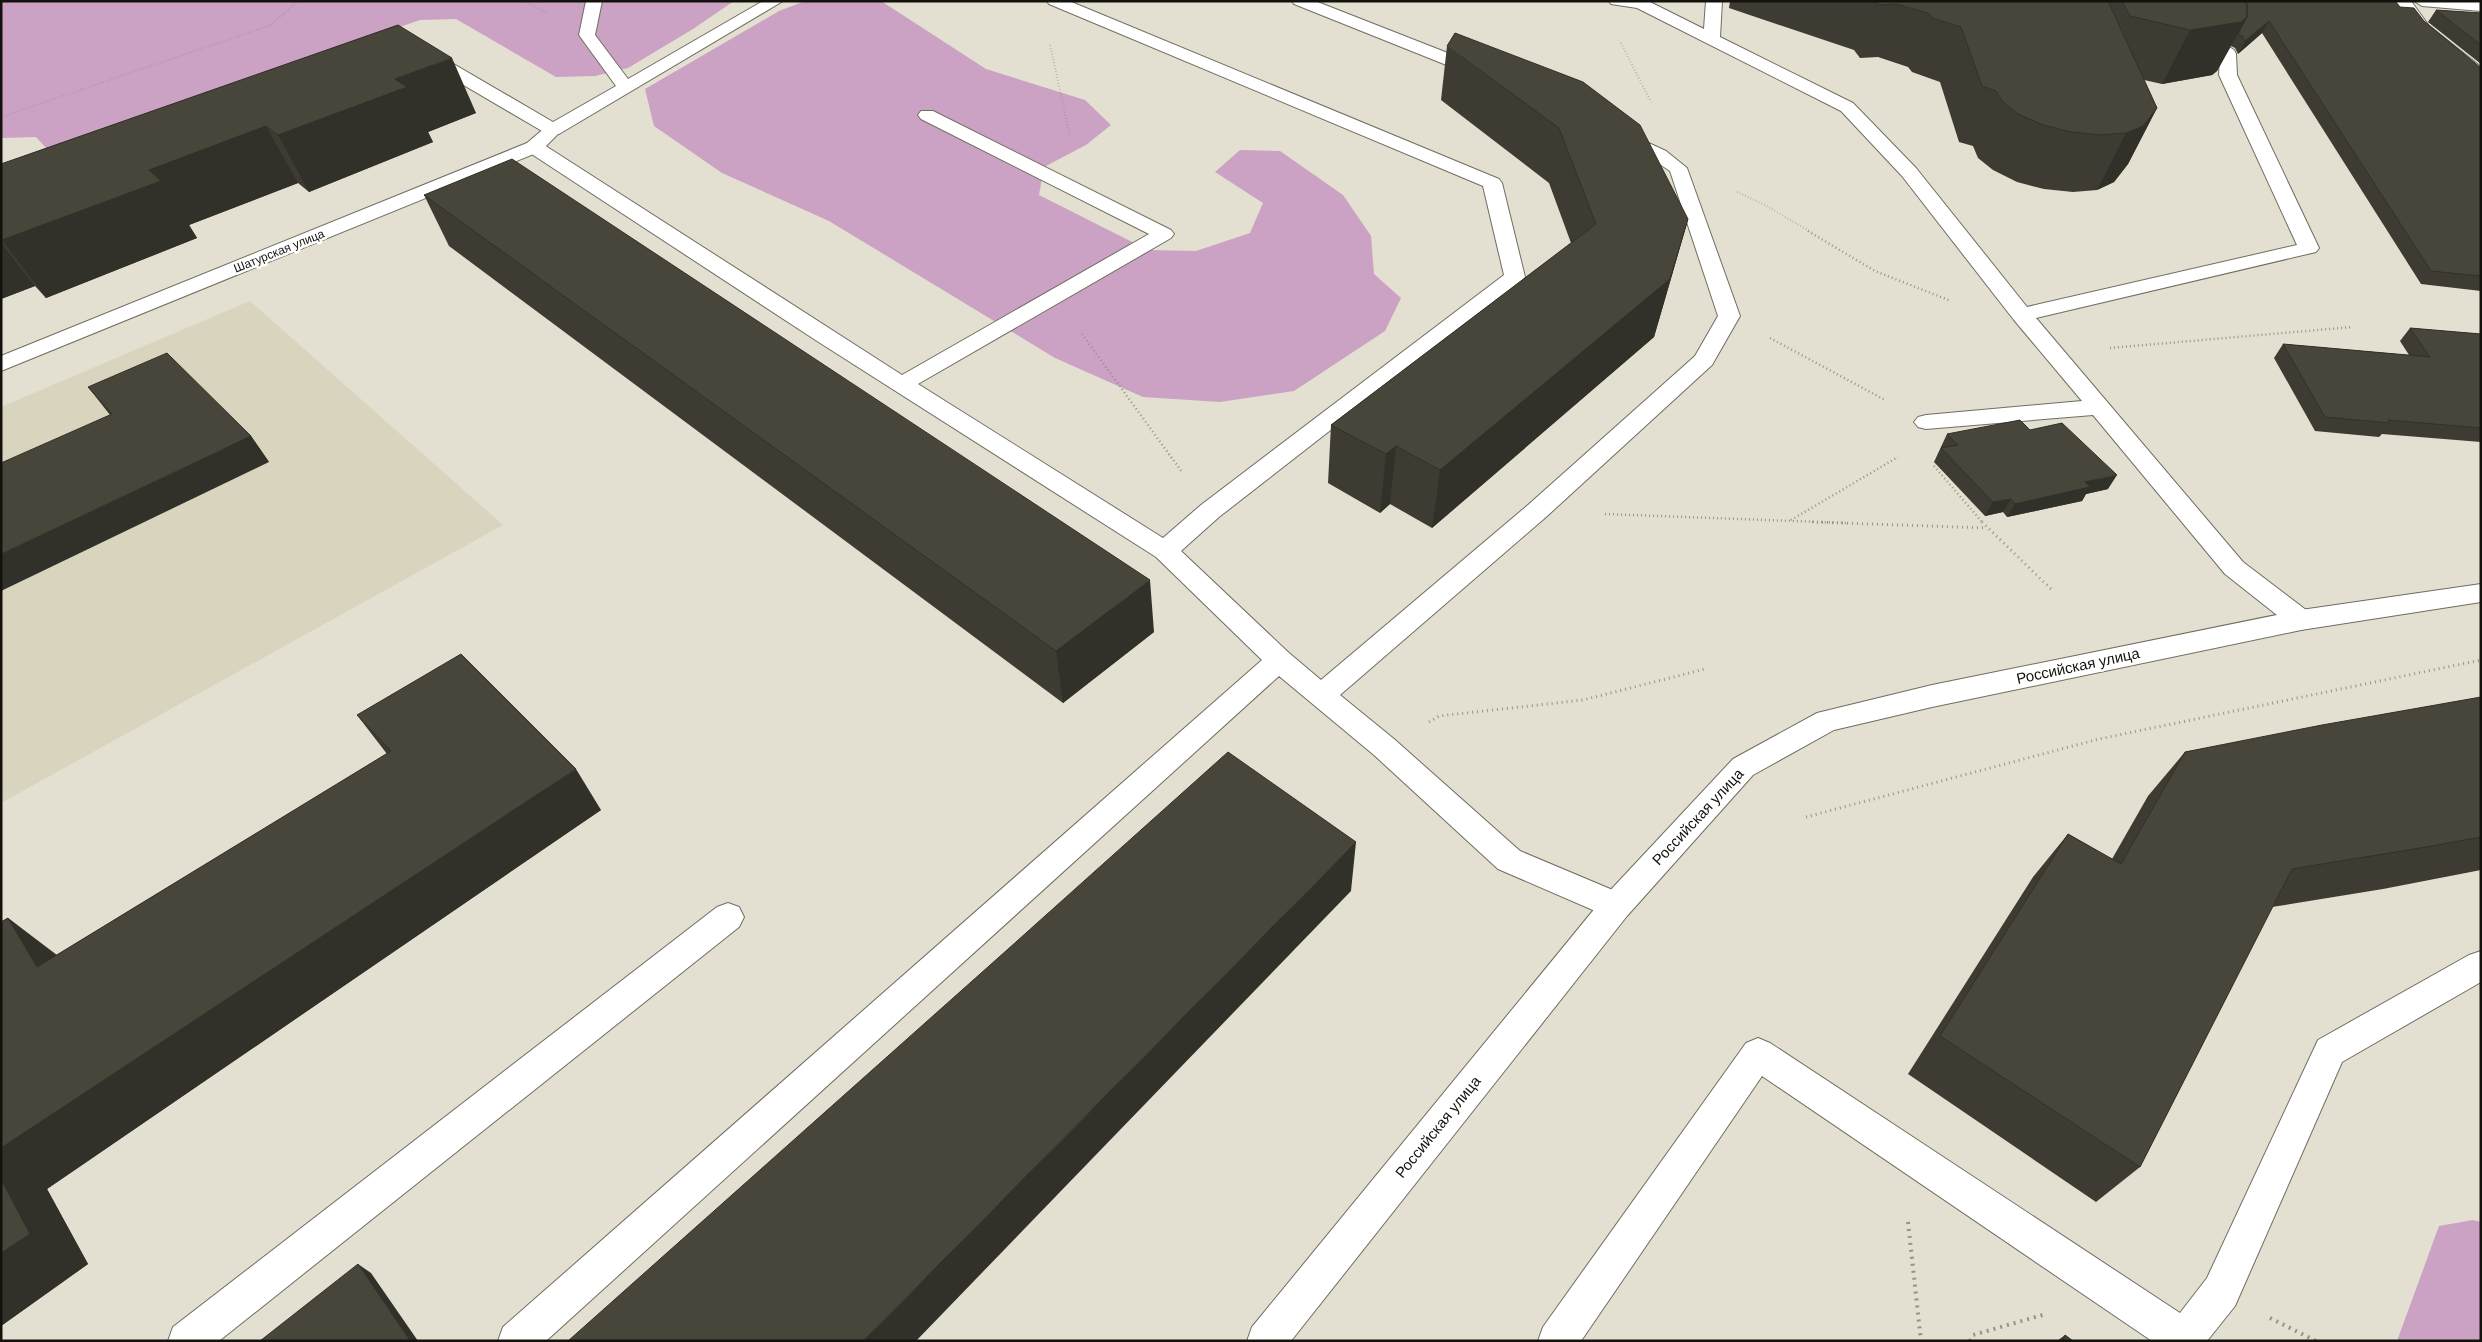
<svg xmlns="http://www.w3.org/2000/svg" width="2482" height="1342" font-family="'DM Sans',sans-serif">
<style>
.built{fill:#d9d4be}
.green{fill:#cba1c4}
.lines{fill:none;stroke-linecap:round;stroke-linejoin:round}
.service-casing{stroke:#706d60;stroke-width:2}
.minor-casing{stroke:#706d60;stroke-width:2}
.secondary-casing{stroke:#706d60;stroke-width:2}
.path-far3{stroke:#969488;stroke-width:2;stroke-dasharray:0.5 2.5;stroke-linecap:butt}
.path-far2{stroke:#969488;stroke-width:2.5;stroke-dasharray:1 3;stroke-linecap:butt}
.path-far1{stroke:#969488;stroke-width:3;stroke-dasharray:1 4;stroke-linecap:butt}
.path{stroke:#969488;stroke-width:4;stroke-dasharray:2 5;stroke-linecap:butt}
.service{fill:#fff;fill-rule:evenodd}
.minor{fill:#fff;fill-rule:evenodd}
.secondary{fill:#fff;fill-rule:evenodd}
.wall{fill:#3e3c32}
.shaded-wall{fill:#323129}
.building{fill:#48463a;stroke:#323129}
.labels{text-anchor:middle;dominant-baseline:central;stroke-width:5;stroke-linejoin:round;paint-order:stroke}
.far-street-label{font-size:12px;fill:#13120d;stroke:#fff}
.street-label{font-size:15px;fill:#13120d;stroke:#fff}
</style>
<rect width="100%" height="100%" fill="#e3e0d1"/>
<!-- built -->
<path class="built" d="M250 301 503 525 1 803V407Z"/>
<!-- green -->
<path class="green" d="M1 1H734L693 29 628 68 595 76 556 77 456 19 420 20 47 149 36 137 1 138Z
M805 1H881L986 69 1085 100 1111 125 1086 145 1044 167 1039 195 1148 250 1196 251 1250 233 1263 203 1215 172 1240 150 1280 151 1343 195 1371 236 1374 274 1401 298 1385 331 1294 391 1220 402 1143 397 1055 358 829 221 722 173 654 126 645 89 779 11Z
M2473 1220 2481 1222V1341H2397L2439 1226Z"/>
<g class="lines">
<defs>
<path id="service" d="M586 1H602L595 35 628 79 763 1H783L559 134H547L421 60 419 56 421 52H433L553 122 616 86 579 35Z
M1047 1H1069L1499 179 1502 183 1525 277 1522 281 1219 517 1181 551 1289 653 1321 680 1528 505 1695 356 1718 316 1670 171 1652 159 1615 141 1612 137 1615 133H1627L1666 151 1687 168 1740 316 1712 365 1546 517 1340 695 1394 739 1520 851 1627 896 1632 906 1627 916 1616 920 1498 869 1374 755 1279 676 546 1341H498L503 1327 1262 660 1156 557 817 341 527 151 525 147 527 143H541L902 375 1149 234 921 119 918 115 921 111H933L1171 230 1174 234 1171 238 918 384 1163 538 1201 505 1504 275 1483 186 1049 4Z
M1292 1H1315L1486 68 1489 72 1486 76H1474L1294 4Z
M1609 1H1648L1704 29 1706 1H1722L1720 37 1853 103 1916 168 2027 307 2297 245 2219 75 2220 56 2188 32 2190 29H2202L2234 50 2236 54 2237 75 2319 248 2316 252 2036 318 2243 562 2310 613 2314 620 2310 627 2301 630 2292 627 2225 574 2093 415 1926 429 1918 427 1914 422 1918 417 1926 415 2082 401 2014 320 1902 176 1841 111 1637 8 1611 4Z
M2395 1H2411L2429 26 2481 67V81L2475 80 2417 32Z
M2414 1H2481V11L2422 6Z
M728 903 739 907 744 917 739 927 219 1341H168L173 1327 717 907Z
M2481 951V982L2342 1062 2235 1306 2207 1341H2152L1762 1076 1581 1341H1538L1543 1327 1746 1043 1758 1038 1770 1043 2180 1313 2207 1278 2318 1040 2469 955Z"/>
<path id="minor" d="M553 125 559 126 562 130 541 151 1 371V356L527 143 547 126Z"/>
<path id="secondary" d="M2481 584V602L2301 630 1932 707 1834 730 1753 775 1627 916 1291 1341H1247L1252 1327 1605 896 1733 759 1817 713 1932 685 2301 610Z"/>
</defs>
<!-- service casing -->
<use href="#service" class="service-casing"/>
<!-- minor casing -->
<use href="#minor" class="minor-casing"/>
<!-- secondary casing -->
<use href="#secondary" class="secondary-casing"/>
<!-- path-far3 -->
<path class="path-far3" d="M524 1 547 13
M1621 43 1651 102
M1050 45 1070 136
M1 117 271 25 298 1
M1737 192 1763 204 1811 232"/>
<!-- path-far2 -->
<path class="path-far2" d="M1808 231 1875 271 1951 301
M1082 334 1182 472
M1770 338 1885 400
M2110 348 2352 327
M1934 466 1983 523
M1605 514 1847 523
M1791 520 1898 457"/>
<!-- path-far1 -->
<path class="path-far1" d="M1812 522 1987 528
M1982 522 2051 589
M1429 722 1439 716 1583 700 1705 669
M1806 817 2099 739 2481 660"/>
<!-- path -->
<path class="path" d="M1908 1222 1921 1341
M2270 1318 2316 1341
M1970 1341 1973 1335 2046 1314"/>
<!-- service -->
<use href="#service" class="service"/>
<!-- minor -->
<use href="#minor" class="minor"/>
<!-- secondary -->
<use href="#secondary" class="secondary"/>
</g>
<!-- wall -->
<path class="wall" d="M1730 1H2395L2400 7 2424 21 2481 68V291L2421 284 2262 33 2238 54 2235 48 2231 46 2217 71 2212 75 2162 84 2144 80 2157 108 2128 164 2114 182 2097 190 2073 192 2044 189 2017 182 1993 170 1978 158 1973 146 1959 142 1940 82 1912 72 1908 67 1878 57 1860 58 1854 50 1729 8Z
M2436 10 2481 13V64L2428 22Z
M398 25 476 113 428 132 433 142 309 192 298 183 189 225 197 238 46 298 35 286 1 299V164Z
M1447 46 1688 219 1672 275 1654 337 1432 528 1390 504 1380 513 1328 483 1331 425 1571 243 1549 183 1441 100Z
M424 195 1154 632 1063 703 449 246Z
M2410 328 2481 334V442L2382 434 2379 437 2315 431 2274 358 2283 344 2409 355 2400 341Z
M88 387 251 436 269 462 110 415Z
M2030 430 2108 489 2086 494 2082 501 2007 517 2003 512 1985 516 1934 462 1947 434Z
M2481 697V870L2383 889 2272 907 2140 1167 2096 1202 1908 1074 2033 877 2068 834 2112 859 2148 796 2185 752Z
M357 715 601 810 47 1189 88 1264 1 1326V922L8 918 57 955 387 754Z
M2065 1335 2073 1341H2057Z"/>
<!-- shaded-wall -->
<path class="shaded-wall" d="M2247 17 2217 71 2212 75 2162 84 2190 30Z
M2269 21 2262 33 2238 54 2245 41Z
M452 58 476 113 428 132 433 142 309 192 278 135 395 79Z
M2157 108 2128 164 2114 182 2097 190 2126 133Z
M266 126 298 183 189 225 197 238 46 298 2 240 149 170Z
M1688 219 1672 275 1654 337 1432 528 1440 470Z
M1 243 35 286 1 299Z
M251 436 269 462 1 591V554Z
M1396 446 1390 504 1380 513 1386 454Z
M2117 475 2108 489 2086 494 2082 501 2007 517 2015 504 2085 482Z
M2011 499 2003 512 1985 516 1993 502Z
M1150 580 1154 632 1063 703 1056 651Z
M576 769 601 810 47 1189 88 1264 1 1326V1148Z
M1356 842 1351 891 916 1341H863Z
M8 918 58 957 37 967Z
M358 1264 371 1273 418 1341H410Z"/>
<!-- building -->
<path class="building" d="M1876 1H2108L2157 108 2143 126 2126 133 2101 135 2071 132 2043 125 2018 114 2003 102 1996 91 1982 86 1961 27 1932 18 1928 13 1896 4 1878 5Z
M2122 1H2243L2247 4V17L2241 22 2190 30 2130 16Z
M2243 1H2395L2400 7 2414 8 2424 21 2481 68V276L2431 271 2269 21 2245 41 2242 36 2238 34 2247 17V4Z
M2436 10 2481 13V45Z
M398 25 452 58 395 79 407 87 278 135 266 126 149 170 161 181 2 240 1 239V164Z
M1455 33 1583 82 1640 125 1688 219 1670 279 1440 470 1396 446 1386 454 1331 425 1596 224 1559 128 1447 46Z
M512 159 1150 580 1056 651 424 195Z
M2410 328 2481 334V428L2388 420 2390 423 2325 417 2283 344 2430 357Z
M167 353 251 436 1 554V463L112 414 88 387Z
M2020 420 2030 430 2062 423 2117 475 2085 482 2090 487 2015 504 2011 499 1993 502 1941 448 1958 445 1947 434Z
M461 654 576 769 1 1148V922L8 918 37 967 391 751 357 715Z
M2481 697V837L2432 846 2292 869 2140 1167 1940 1036 2068 834 2121 864 2185 752 2322 725Z
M1228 752 1356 842 863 1341H568L1007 950Z
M1 1179 30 1234 1 1253Z
M358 1264 410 1341H260Z
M2065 1335 2073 1341H2063Z"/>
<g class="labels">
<!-- far-street labels -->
<g class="far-street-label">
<text transform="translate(279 251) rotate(-22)">Шатурская улица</text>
</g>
<!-- street labels -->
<g class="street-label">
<text transform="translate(2078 666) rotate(-12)">Российская улица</text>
<text transform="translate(1698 817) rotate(-47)">Российская улица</text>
<text transform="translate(1438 1127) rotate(-51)">Российская улица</text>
</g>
</g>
<!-- border -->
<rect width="2482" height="1342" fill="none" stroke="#13120d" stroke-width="5"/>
</svg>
